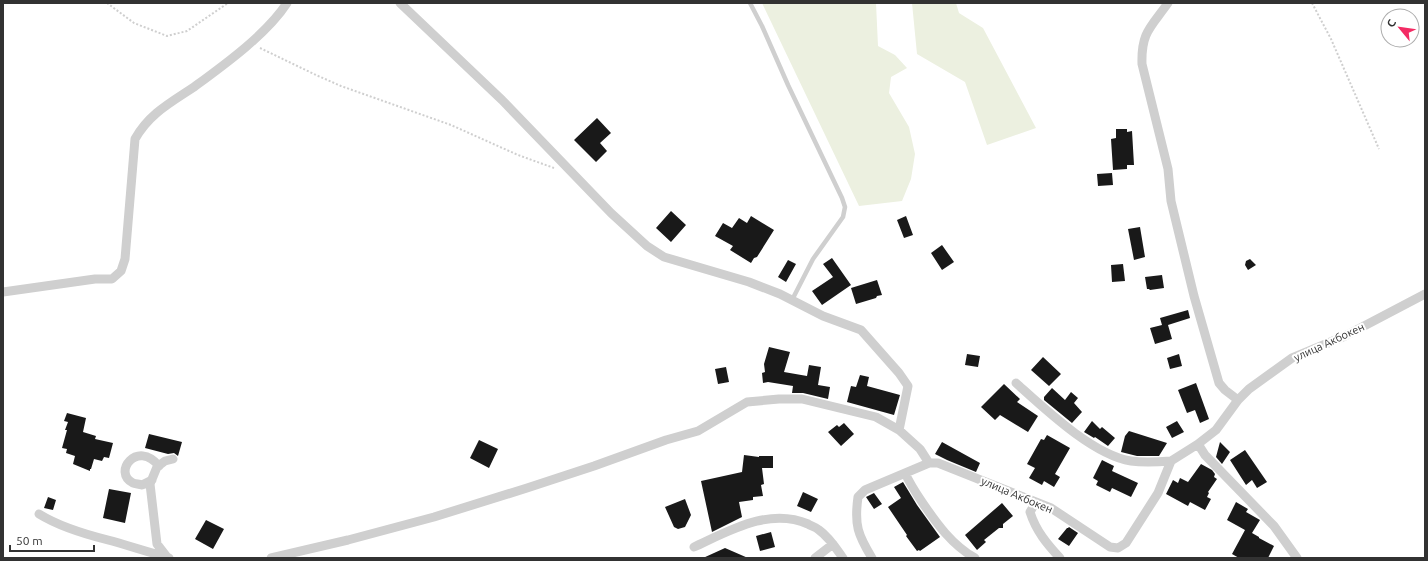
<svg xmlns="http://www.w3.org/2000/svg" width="1428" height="561" font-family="Ubuntu,sans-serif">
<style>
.green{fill:#ecf0e0}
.building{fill:#191919}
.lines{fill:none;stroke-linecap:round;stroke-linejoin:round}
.path{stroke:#cfcfcf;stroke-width:2;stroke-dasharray:2 2;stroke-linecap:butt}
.lane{stroke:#cfcfcf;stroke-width:4.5}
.street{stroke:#cfcfcf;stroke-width:9}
.labels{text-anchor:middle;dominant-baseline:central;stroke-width:4;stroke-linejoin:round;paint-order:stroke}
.street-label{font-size:11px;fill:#323232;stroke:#fff}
</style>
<rect width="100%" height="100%" fill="#fff"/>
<!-- green -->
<path class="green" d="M762 3H876L878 46 895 55 907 68 891 77 889 93 909 127 915 154 911 179 902 201 859 206Z
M912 3H956L959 13 983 28 1036 128 987 145 965 82 917 54Z"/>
<!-- building -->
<path class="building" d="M597 118 611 133 600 143 607 151 596 162 574 140Z
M1116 129H1127V132L1132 131 1134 165H1127V169L1113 170 1111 139 1116 138Z
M1112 173 1113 185 1098 186 1097 174Z
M671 211 686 225 671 242 656 228Z
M751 216 774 230 757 257 754 258 751 263 730 250 733 246 715 236 723 223 732 228 739 218 747 223Z
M906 216 913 235 904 238 897 220Z
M1140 227 1145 257 1134 260 1128 229Z
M942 245 954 262 942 270 931 253Z
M832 258 851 285 822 305 812 291 833 277 823 264Z
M1250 259 1256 265 1248 270 1245 265 1246 261Z
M788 260 796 264 786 282 778 277Z
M1123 264 1125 281 1112 282 1111 265Z
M1162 275 1164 288 1150 290 1149 289H1147L1145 277Z
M877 280 882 295 877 296 876 298 856 304 851 288Z
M1188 310 1190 318 1168 325 1172 339 1155 344 1150 328 1162 325 1160 318Z
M769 347 790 352 784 372 807 376 809 365 821 367 818 385 830 387 828 399 803 393H792L793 386 768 382 763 383 762 373 765 372 764 364Z
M967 354 980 356 978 367 965 365Z
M1179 354 1182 366 1170 369 1167 358Z
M1043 357 1061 374 1049 386 1031 370Z
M726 367 729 382 718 384 715 369Z
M860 375 869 377 867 386 900 395 894 415 847 402 851 386 856 387Z
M1196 383 1209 419 1200 423 1195 410 1187 413 1178 390Z
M1004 384 1020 399 1017 402 1038 416 1028 432 1000 415 995 420 981 407Z
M1052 388 1065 400 1071 392 1078 398 1074 403 1082 412 1072 423 1044 400V397Z
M67 413 86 418 83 432 96 436 95 439 113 443 109 458 104 457 102 461 94 459 91 469H90V471L73 464 75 456 66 453 67 449 62 448 67 430H65L68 422 64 421Z
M1092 421 1100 429 1102 427 1115 438 1108 446 1095 437 1094 438 1084 432Z
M1177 421 1184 432 1172 438 1166 427Z
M844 423 854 434 841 446 828 432 837 425 839 427Z
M1129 431 1167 443 1159 456H1137L1121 452 1125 436Z
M149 434 182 442 178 456 174 453 168 454 145 448Z
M1047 435 1070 448 1055 474 1060 477 1054 487 1044 481 1042 485 1029 478 1035 468 1027 464 1041 439 1044 440Z
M479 440 498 449 489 468 470 458Z
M942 442 980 463 976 472 947 460 935 454Z
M1220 442 1230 452 1222 464 1216 457Z
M1245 450 1267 482 1257 488 1252 480 1246 485 1230 460Z
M744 455 759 457V456H773V468H762L764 484 761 485 763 496 753 497V500L739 502 742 517 712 532 701 481 742 472Z
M1102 460 1114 466 1112 471 1138 483 1131 497 1112 488 1110 492 1096 485 1098 481 1093 478Z
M1201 464 1212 470 1215 474 1214 477 1217 479 1208 492 1209 493 1207 497 1211 499 1205 510 1190 502 1188 506 1166 494 1173 480 1178 483 1180 478 1188 482Z
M903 482 917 505 940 537 920 551 919 550 917 551 906 536 907 535 888 507 901 498 894 487Z
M109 489 131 493 125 523 103 518Z
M803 492 818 499 811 512 797 506Z
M874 493 882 504 874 509 866 497Z
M48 497 56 500 53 510 44 508Z
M685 499 691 515 685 527 678 529 674 527 665 507Z
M1236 502 1248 509 1246 512 1260 520 1252 533 1259 537V538L1274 546 1268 558H1239L1232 554 1245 530 1227 520Z
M1002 503 1013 516 1003 524V528H999L984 540 986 542 977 550 965 535Z
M206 520 224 529 213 549 195 539Z
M1069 527 1078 533 1069 546 1058 539 1067 528H1068Z
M771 532 775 547 760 551 756 536Z
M725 548 748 558H703Z"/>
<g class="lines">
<!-- path -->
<path class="path" d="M107 3 134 23 167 36 187 31 228 3
M1312 3 1331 39 1379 149
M260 48 316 75 341 86 451 125 518 155 554 168"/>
<!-- lane -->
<path class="lane" d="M750 3 762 26 788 85 842 198 845 207 843 217 813 259 792 300"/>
<!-- street -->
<path class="street" d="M400 3 502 100 611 213 647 246 664 257 749 282 780 294 823 316 861 330 899 373 908 386 899 430
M1168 3C1151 27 1141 32 1142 64L1168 169 1171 201 1194 296 1219 383 1225 390 1238 400
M3 292 95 279H112L121 271 125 259 135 139C149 114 170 103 194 87 224 65 267 34 287 3
M1016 383C1045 409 1093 455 1131 461 1145 463 1158 462 1171 461
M1198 444 1205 455 1274 526 1297 558
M905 473C910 484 916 493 922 502 937 524 952 545 975 558
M152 480 142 485C139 484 135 484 133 483 112 473 137 439 159 466
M1038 503 1033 507 1030 512C1036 531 1047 544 1060 558
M39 514C60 527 84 534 108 540 127 545 147 552 167 557
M694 547C729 531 769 507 808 524 811 526 816 527 819 530 829 537 836 548 843 558
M169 558 167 557 157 544 150 484 157 467 165 461 173 459
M271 558 348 540 434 517 527 488 594 466 666 440 698 431 747 402 779 399H802L876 417 899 430 920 449 929 463
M815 558 833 544
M872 558C858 535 854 525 858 497L865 490 929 463H938L1051 508 1110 547 1118 548 1126 543 1158 493 1171 461 1198 444 1216 430 1238 400 1249 389 1292 358 1345 336 1425 294"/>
</g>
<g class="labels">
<!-- street labels -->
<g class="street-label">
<text transform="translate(1329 342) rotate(-25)">улица Акбокен</text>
<text transform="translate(1017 495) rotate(23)">улица Акбокен</text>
</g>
</g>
<!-- border -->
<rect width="1428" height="561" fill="none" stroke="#323232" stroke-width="8"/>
<!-- north arrow -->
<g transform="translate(1400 28) rotate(299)"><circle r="19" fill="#ffffff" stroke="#adadad"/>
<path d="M0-3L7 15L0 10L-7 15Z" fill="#f32b64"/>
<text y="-6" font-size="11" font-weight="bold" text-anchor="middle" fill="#323232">С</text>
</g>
<!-- scale -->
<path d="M10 545v6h84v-6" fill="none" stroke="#323232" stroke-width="2"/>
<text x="16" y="545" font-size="12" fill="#323232" stroke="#ffffff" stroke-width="3" paint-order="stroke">50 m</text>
</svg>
